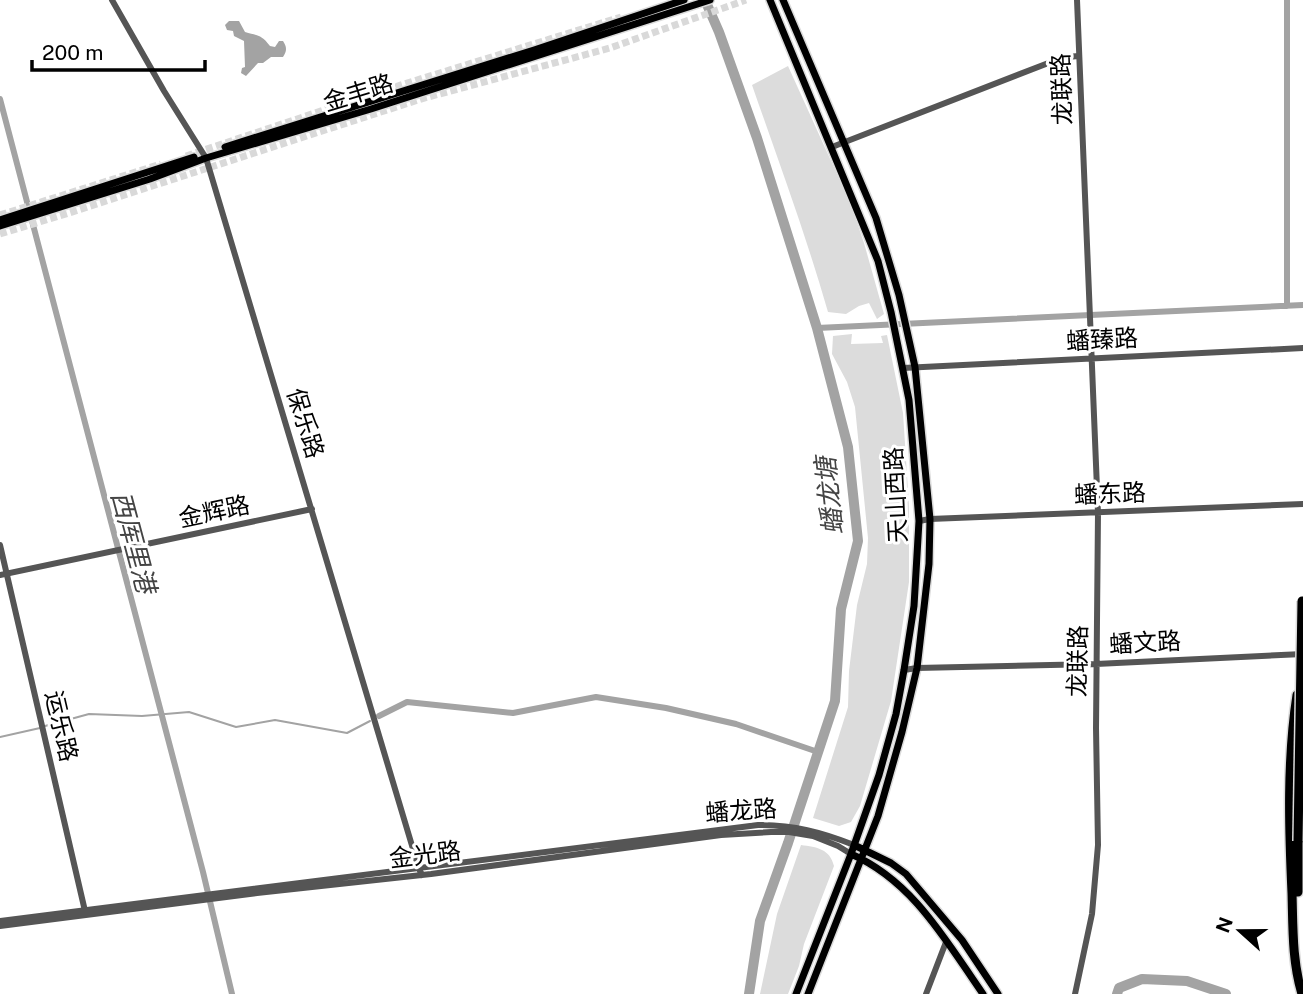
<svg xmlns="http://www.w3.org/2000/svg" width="1303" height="994" font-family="'Public Sans','Noto Sans SC',sans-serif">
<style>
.green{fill:#dcdcdc}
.water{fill:#a3a3a3}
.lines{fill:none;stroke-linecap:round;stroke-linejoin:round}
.stream{stroke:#a3a3a3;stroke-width:2}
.canal{stroke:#a3a3a3;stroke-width:6}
.river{stroke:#a3a3a3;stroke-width:10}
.major-tunnel{stroke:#d9d9d9;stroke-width:7;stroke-dasharray:7 3.5;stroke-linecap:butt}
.major-casing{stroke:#dbdbdb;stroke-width:10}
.highway-casing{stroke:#dbdbdb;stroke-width:12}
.minor{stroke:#555;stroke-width:6}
.major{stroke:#000;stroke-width:7}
.highway{stroke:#000;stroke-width:9}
.highway-bridge-casing{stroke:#dbdbdb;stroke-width:12;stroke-linecap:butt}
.highway-bridge{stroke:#000;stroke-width:9}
.labels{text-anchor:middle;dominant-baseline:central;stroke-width:6;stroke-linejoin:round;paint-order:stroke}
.street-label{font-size:24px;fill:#000;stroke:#fff}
.water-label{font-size:26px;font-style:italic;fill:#444;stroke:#fff}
</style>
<rect width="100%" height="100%" fill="#fff"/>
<!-- green -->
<path class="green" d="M788 66 851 205 864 243 884 314 877 319 869 303 859 306 846 314 828 312C806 235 778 160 752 85Z
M852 334 851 344 883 343 881 336 887 335 903 413 909 506V582L891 701 860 806 851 822 839 826 813 818 848 707 849 671 857 605 867 564 868 538 855 407 847 382 832 354 833 336Z
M801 845C817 847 830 849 834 866L804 944 799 966 788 994H760L777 914Z"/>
<!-- water -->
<path class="water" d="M229 21H239L245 32C258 36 261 34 270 46L275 47 279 41H283C287 47 287 51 283 57H271L263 63H258L246 76 241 73 242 68 245 67 244 41 234 36 233 31 227 30 225 25Z"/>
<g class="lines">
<!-- stream -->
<path class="stream" d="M45 726 89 714 142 716 189 712 236 727 275 720 347 733 370 721
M0 737 40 728"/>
<!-- canal -->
<path class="canal" d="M0 99 203 872 232 994
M1287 306V0
M817 328 1303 305
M379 716 407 702 513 713 596 697 666 708 736 724 818 752"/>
<!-- river -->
<path class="river" d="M705 0 719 32 757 138 817 328 848 447 858 541 841 609 835 701 788 843 760 921 749 994
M1117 994 1119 988 1142 979 1187 981 1226 994"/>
<!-- major-tunnel -->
<path class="major-tunnel" d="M186 156 375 93 621 17
M0 215 161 164
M0 234 69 213 421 99 610 48 746 0"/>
<defs>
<path id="major" d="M770 0 878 261 891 312 909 400 919 521 914 606 904 670 896 714 879 775 851 854 796 994
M783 0 876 218 899 295 915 367 930 519 929 564 917 668 902 732 878 816 808 994
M225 147 534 50 684 0
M0 220 194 157
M0 226 150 179 206 158 371 109 710 0
M854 845 891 863 906 874 962 940 998 994
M851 854C913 881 946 941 983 994"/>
<path id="highway" d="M1297 695C1287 760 1289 827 1292 893 1293 927 1292 961 1302 994
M1298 892V841"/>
</defs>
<!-- major casing -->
<use href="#major" class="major-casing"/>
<!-- highway casing -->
<use href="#highway" class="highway-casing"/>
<!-- minor -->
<path class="minor" d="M112 0 164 91 206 158 419 869 422 875
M832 147 1051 62 1066 57 1079 56
M903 368 1303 348
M919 521 930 519 1303 504
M0 545 85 911
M0 575 312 509
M904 670 917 668 1096 664 1303 654
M0 921 758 825C794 825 821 832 854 845
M0 926 257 893 431 874 721 835 771 832H789L813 836 838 846 851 854
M926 994 946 942
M1075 994 1092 914 1098 845 1096 728 1098 513 1077 0"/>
<!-- major -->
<use href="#major" class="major"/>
<!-- highway -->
<use href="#highway" class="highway"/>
<defs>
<path id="highway-bridge" d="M1298 841 1302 601"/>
</defs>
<!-- highway-bridge casing -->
<use href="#highway-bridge" class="highway-bridge-casing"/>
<!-- highway-bridge -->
<use href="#highway-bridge" class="highway-bridge"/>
</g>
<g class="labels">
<!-- street labels -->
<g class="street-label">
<text transform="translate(1061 89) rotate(-92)">龙联路</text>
<text transform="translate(358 92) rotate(-17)">金丰路</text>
<text transform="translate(1102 339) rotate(-3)">蟠臻路</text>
<text transform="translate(306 423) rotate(73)">保乐路</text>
<text transform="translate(1110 493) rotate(-2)">蟠东路</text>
<text transform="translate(895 495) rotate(-93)">天山西路</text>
<text transform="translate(214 511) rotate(-12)">金辉路</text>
<text transform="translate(1145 642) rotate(-3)">蟠文路</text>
<text transform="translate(1077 661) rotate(-89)">龙联路</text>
<text transform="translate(62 726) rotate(77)">运乐路</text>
<text transform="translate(741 810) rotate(-4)">蟠龙路</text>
<text transform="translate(425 854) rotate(-7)">金光路</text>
</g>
<!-- water labels -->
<g class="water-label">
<text transform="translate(829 496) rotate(-96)">蟠龙塘</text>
<text transform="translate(134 542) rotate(75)">西厍里港</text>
</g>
</g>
<!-- north arrow -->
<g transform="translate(1240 931) rotate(291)" stroke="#ffffff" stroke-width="5" paint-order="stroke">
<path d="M0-5L12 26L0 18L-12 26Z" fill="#000000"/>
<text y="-10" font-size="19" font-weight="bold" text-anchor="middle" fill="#000000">N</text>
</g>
<!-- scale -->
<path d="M32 60v10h173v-10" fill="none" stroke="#000000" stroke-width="3.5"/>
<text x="42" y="60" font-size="21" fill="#000000" stroke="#ffffff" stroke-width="5" paint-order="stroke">200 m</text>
</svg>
